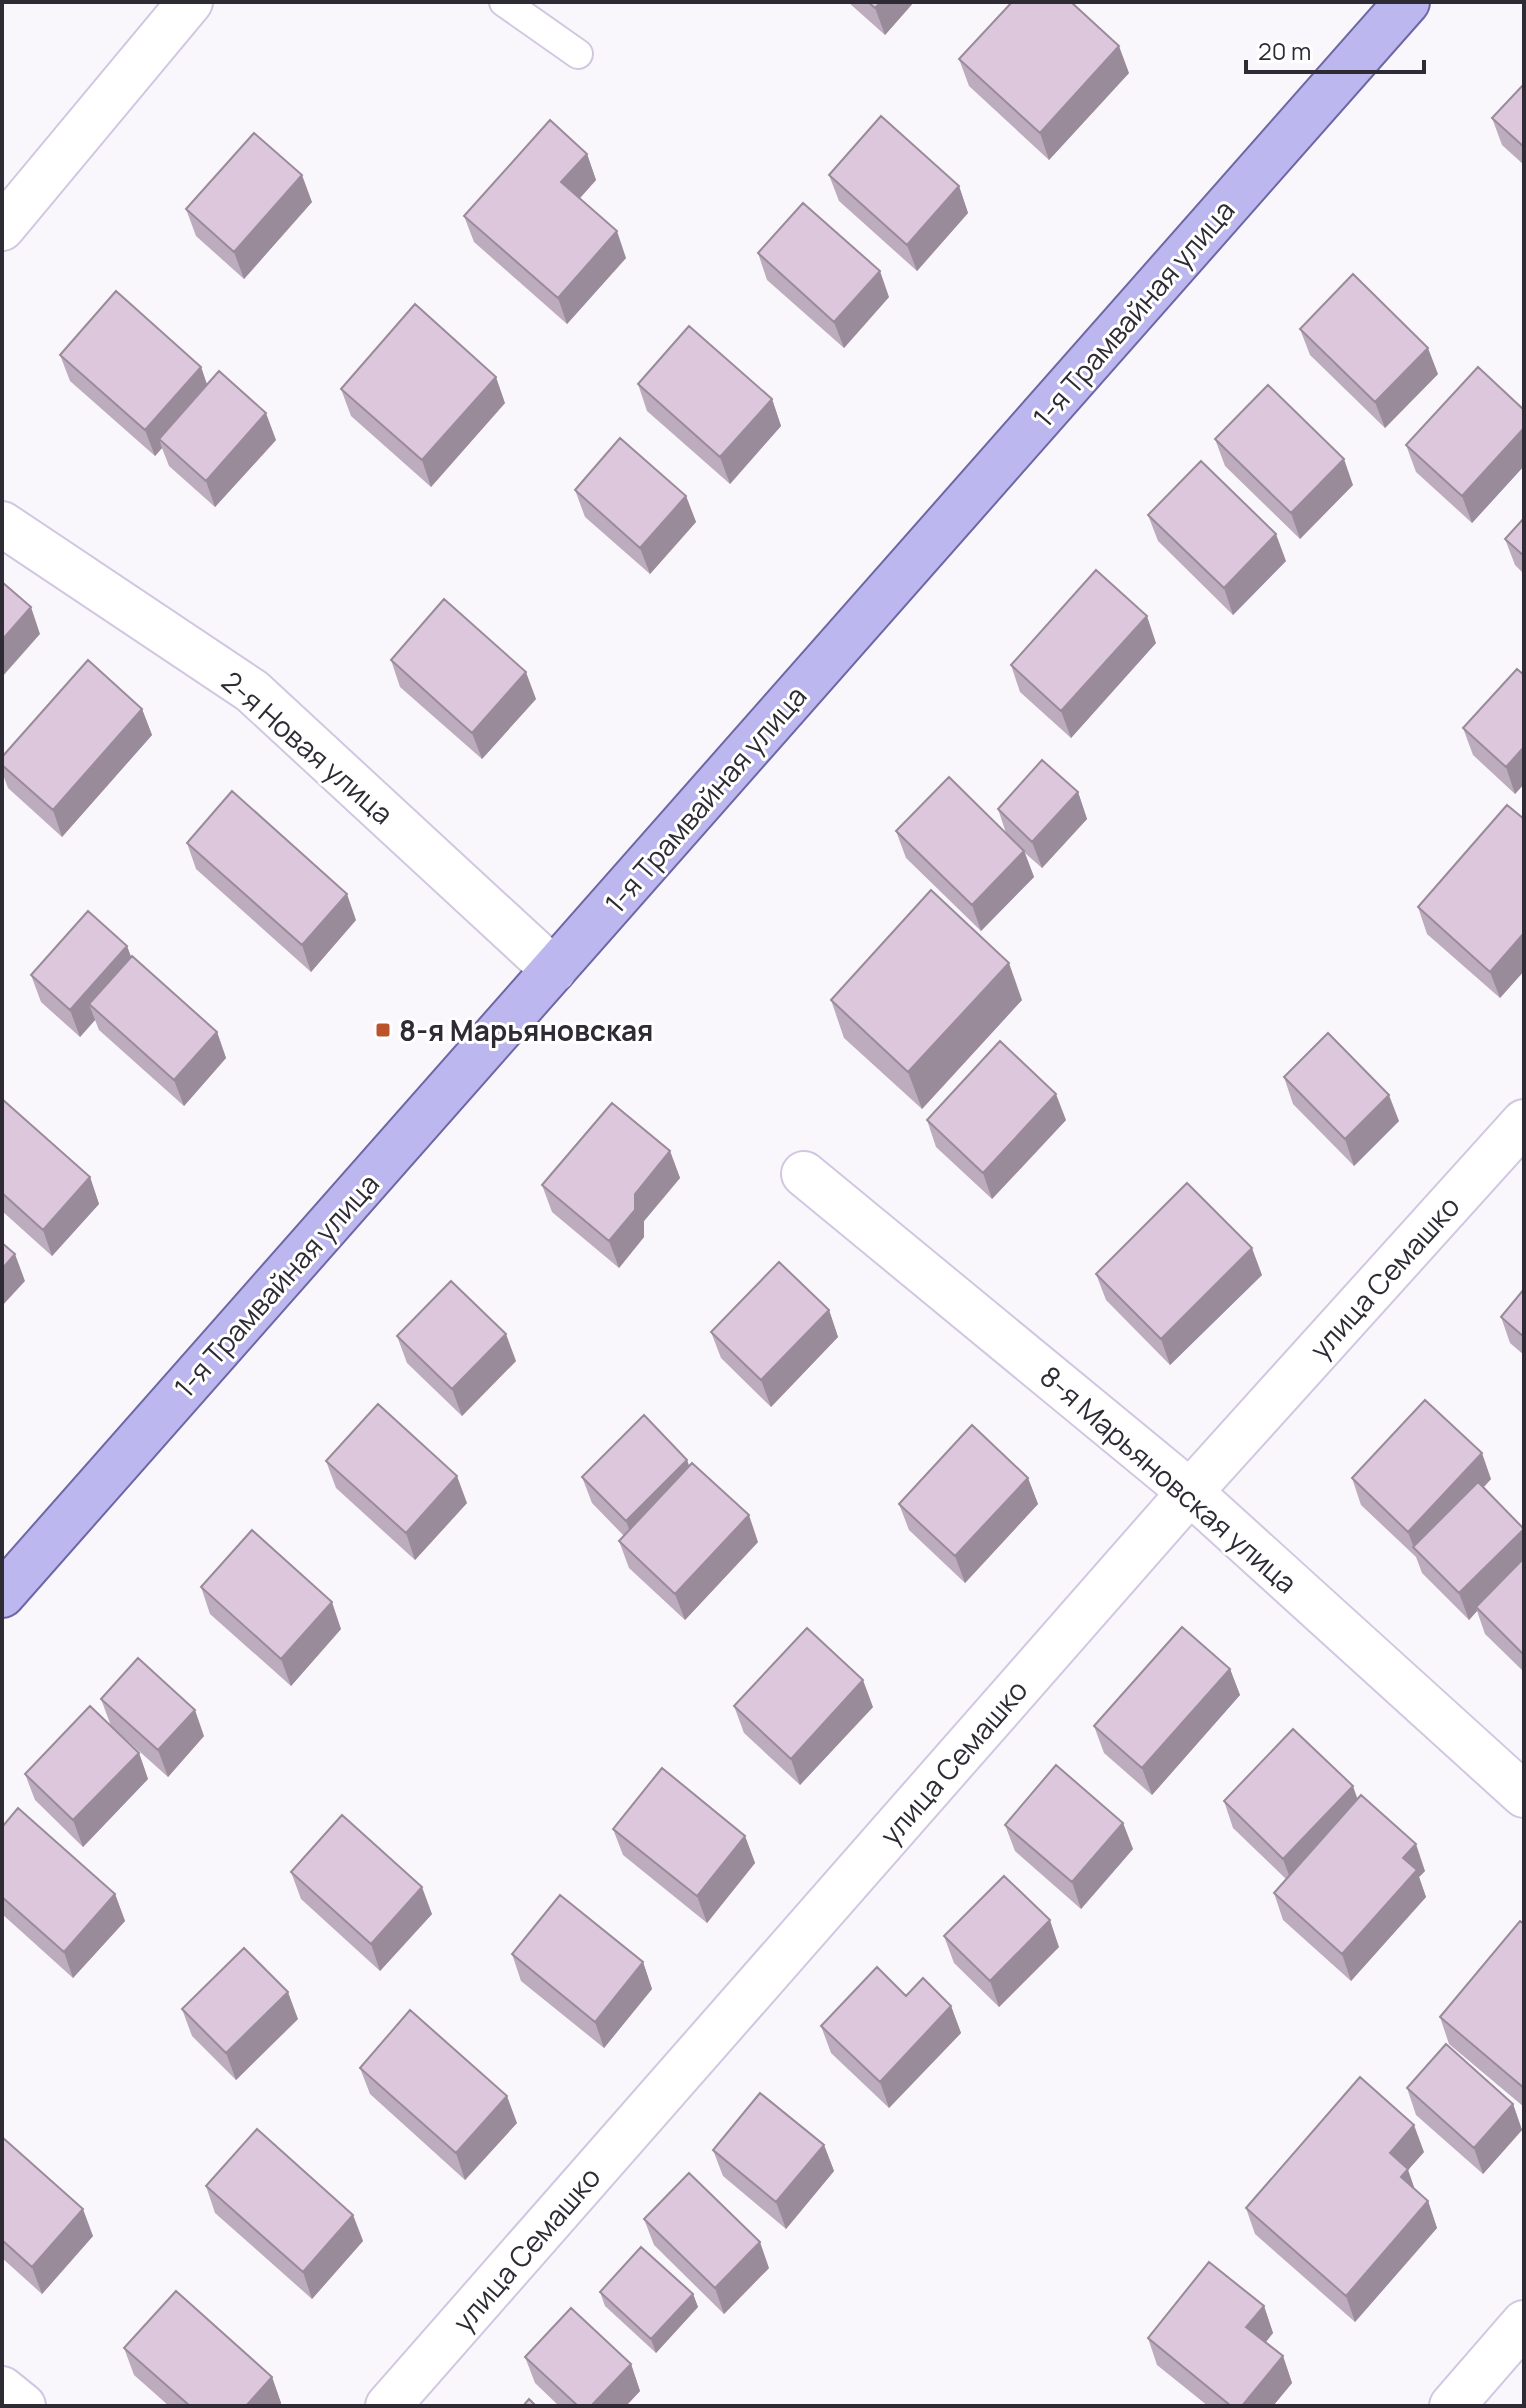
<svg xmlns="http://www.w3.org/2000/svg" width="1526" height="2408" font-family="Manrope,sans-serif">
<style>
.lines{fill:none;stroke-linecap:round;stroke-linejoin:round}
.lane-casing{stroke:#d2c7e1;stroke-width:32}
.street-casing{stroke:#d2c7e1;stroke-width:48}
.primary-casing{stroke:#6e67a6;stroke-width:48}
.lane{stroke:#fff;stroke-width:28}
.street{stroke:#fff;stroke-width:44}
.primary{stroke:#bcb7ee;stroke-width:44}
.wall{fill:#bdabbe}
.shaded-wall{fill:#9a8b9b}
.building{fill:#dcc7dd;stroke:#9a8b9b;stroke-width:2}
.poi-dot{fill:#bb542b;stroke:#fff;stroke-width:3}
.labels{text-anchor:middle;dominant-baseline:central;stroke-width:6;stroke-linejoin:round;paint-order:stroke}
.street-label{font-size:28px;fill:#2f2b35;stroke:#fff}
.poi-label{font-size:28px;font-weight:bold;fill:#2f2b35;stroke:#fff;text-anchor:start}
</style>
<rect width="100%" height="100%" fill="#f9f7fc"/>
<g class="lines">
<defs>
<path id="lane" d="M504 2 578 54"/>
<path id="street" d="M2 228 190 2
M2 524 252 691 554 970
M804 1174 1190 1492 1524 1795
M2 2389 23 2406
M388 2406 1190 1492 1524 1122
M1452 2406 1524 2323"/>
<path id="primary" d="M2 1595 1407 2"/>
</defs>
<!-- lane casing -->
<use href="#lane" class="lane-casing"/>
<!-- street casing -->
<use href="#street" class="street-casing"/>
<!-- primary casing -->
<use href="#primary" class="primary-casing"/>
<!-- lane -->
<use href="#lane" class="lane"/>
<!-- street -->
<use href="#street" class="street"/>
<!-- primary -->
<use href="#primary" class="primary"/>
</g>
<!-- wall -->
<path class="wall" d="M848 2H914L885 35Z
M959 59 1129 73 1049 160 969 86Z
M1524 84V165L1502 145 1492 118Z
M587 154 596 180 580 198 626 258 567 324 474 242 464 216Z
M829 175 959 186 968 213 917 271 839 201Z
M312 202 244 279 196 236 186 209Z
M758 253 889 297 844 348 767 280Z
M1300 329 1438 374 1385 428 1310 355Z
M60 355 201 367 207 385 276 440 215 507 169 466 162 448 155 456 70 381Z
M638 384 772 399 781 426 730 484 647 411Z
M341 389 505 403 431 487 351 416Z
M1524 410V466L1472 523 1416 472 1406 445Z
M1215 439 1353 485 1300 539 1225 466Z
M575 490 686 496 696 522 650 574 585 517Z
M1148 515 1286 561 1233 615 1158 541Z
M1524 518V574L1515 565 1505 539Z
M1156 643 1071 738 1020 692 1011 665Z
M391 660 536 699 482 759 400 687Z
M1524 675V784L1515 794 1473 755 1463 728Z
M142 709 152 735 62 837 8 788 2 772V757Z
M1078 792 1087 819 1042 868 1025 853 1034 877 981 931 906 858 896 831 1006 833 998 809Z
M1524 819V971L1500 998 1427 934 1418 907Z
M187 843 356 920 311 972 196 869Z
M127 946 131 957 217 1032 226 1058 184 1106 99 1030 95 1020 80 1037 41 1002 31 975Z
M831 1000H1022L922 1109 844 1038Z
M1284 1077 1399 1121 1354 1166 1293 1104Z
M2 1099 90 1177 99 1204 52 1256 2 1211Z
M927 1120H1066L992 1199 936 1147Z
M670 1151 680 1178 644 1221V1237L619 1268 552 1212 542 1185Z
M1096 1274 1262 1275 1170 1365 1106 1300Z
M1524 1289V1355L1510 1343 1501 1317Z
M829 1310 838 1337 771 1407 721 1358 711 1332Z
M397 1336 516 1361 462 1416 407 1363Z
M326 1461 467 1503 415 1560 336 1488Z
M689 1465 758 1542 685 1620 629 1568 619 1541 624 1536 592 1503 582 1477Z
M1028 1478 1038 1504 965 1583 909 1530 899 1504Z
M1352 1478 1491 1479 1484 1487 1524 1530V1672L1485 1634 1477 1611 1469 1620 1422 1573 1416 1557 1361 1505Z
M201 1587 341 1629 291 1686 210 1614Z
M1230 1669 1240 1695 1152 1795 1104 1753 1094 1726Z
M101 1699 204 1736 168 1777 111 1726Z
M734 1706 873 1707 800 1785 744 1733Z
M139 1753 148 1779 83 1847 35 1800 25 1774Z
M1357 1799 1425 1871 1419 1877 1426 1897 1351 1981 1283 1920 1274 1893 1286 1879 1233 1828 1224 1801Z
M1123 1823 1133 1849 1081 1909 1015 1851 1005 1825Z
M2 1827 115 1894 125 1921 73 1978 2 1914Z
M613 1829 745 1836 755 1863 707 1923 623 1855Z
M291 1872 432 1914 380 1971 301 1899Z
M1524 1924V2107L1449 2044 1440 2017Z
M944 1936 1059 1947 999 2007 954 1963Z
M512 1954 643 1962 652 1989 604 2048 521 1981Z
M906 1996 951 2006 961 2033 889 2108 831 2053 821 2026Z
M182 2009 298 2019 236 2080 192 2036Z
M360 2068 517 2123 465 2180 370 2094Z
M1407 2088 1513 2104 1522 2130 1483 2174 1416 2115Z
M2 2137 93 2236 42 2294 2 2258Z
M824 2145 834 2171 786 2229 723 2176 713 2150Z
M1424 2152 1408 2170 1415 2190 1428 2201 1437 2228 1355 2322 1255 2234 1246 2208Z
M206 2186 353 2215 363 2241 312 2299 215 2213Z
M644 2219 769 2268 724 2314 654 2245Z
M600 2292 693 2294 698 2307 656 2353 605 2306Z
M1264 2306 1273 2333 1266 2342 1283 2356 1292 2383 1273 2406H1208L1157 2365 1148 2338Z
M124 2348 272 2377 281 2403 279 2406H169L134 2375Z
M525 2357 631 2364 640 2391 626 2406H559L535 2383Z"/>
<!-- shaded-wall -->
<path class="shaded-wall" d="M881 2H914L885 35 875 8Z
M1119 46 1129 73 1049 160 1040 133Z
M587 154 596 180 571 208 561 182Z
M302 175 312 202 244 279 234 252Z
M959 186 968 213 917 271 907 245Z
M617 231 626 258 567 324 558 298Z
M880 271 889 297 844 348 834 322Z
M1428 348 1438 374 1385 428 1375 402Z
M201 367 210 393 159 439 162 448 155 456 145 430Z
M496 377 505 403 431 487 422 460Z
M772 399 781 426 730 484 720 457Z
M266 413 276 440 215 507 206 481Z
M1524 428V466L1472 523 1462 496Z
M1344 459 1353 485 1300 539 1291 513Z
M686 496 696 522 650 574 640 548Z
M1276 534 1286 561 1233 615 1224 588Z
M31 607 40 634 2 677V640Z
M1147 616 1156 643 1071 738 1061 711Z
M526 672 536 699 482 759 472 733Z
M142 709 152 735 62 837 53 810Z
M1524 747V784L1515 794 1506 767Z
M1078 792 1087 819 1042 868 1032 842Z
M1024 851 1034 877 981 931 972 905Z
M347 894 356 920 311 972 302 945Z
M1524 933V971L1500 998 1490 972Z
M127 946 137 973 89 1004 95 1020 80 1037 70 1010Z
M1009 963 1022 1000 922 1109 908 1072Z
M217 1032 226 1058 184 1106 174 1080Z
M1056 1094 1066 1120 992 1199 983 1173Z
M1389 1095 1399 1121 1354 1166 1345 1139Z
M670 1151 680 1178 644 1221V1237L619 1268 609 1241 635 1194Z
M90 1177 99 1204 52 1256 43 1230Z
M1252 1248 1262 1275 1170 1365 1161 1339Z
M15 1254 25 1281 2 1306V1269Z
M829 1310 838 1337 771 1407 761 1380Z
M506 1334 516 1361 462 1416 452 1389Z
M1482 1453 1491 1479 1421 1555 1414 1548 1408 1532Z
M687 1460 697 1486 636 1548 626 1521Z
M457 1476 467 1503 415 1560 406 1533Z
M1028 1478 1038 1504 965 1583 955 1556Z
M749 1515 758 1542 685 1620 675 1594Z
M1524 1529V1565L1476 1607 1477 1611 1469 1620 1459 1593Z
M332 1602 341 1629 291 1686 281 1659Z
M1230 1669 1240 1695 1152 1795 1142 1768Z
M863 1680 873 1707 800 1785 791 1759Z
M195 1710 204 1736 168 1777 158 1750Z
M139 1753 148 1779 83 1847 73 1820Z
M1353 1786 1362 1812 1293 1886 1283 1859Z
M1123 1823 1133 1849 1081 1909 1072 1882Z
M745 1836 755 1863 707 1923 697 1896Z
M1416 1844 1425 1871 1419 1877 1426 1897 1351 1981 1342 1954 1403 1858Z
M422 1887 432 1914 380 1971 371 1944Z
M115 1894 125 1921 73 1978 64 1952Z
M1050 1920 1059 1947 999 2007 990 1981Z
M643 1962 652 1989 604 2048 595 2022Z
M288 1992 298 2019 236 2080 226 2053Z
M951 2006 961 2033 889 2108 880 2082Z
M507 2096 517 2123 465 2180 456 2153Z
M1513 2104 1522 2130 1483 2174 1474 2148Z
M1414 2125 1424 2152 1408 2170 1417 2196 1410 2204 1390 2153Z
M824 2145 834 2171 786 2229 776 2202Z
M1428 2201 1437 2228 1355 2322 1346 2296Z
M83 2209 93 2236 42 2294 32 2267Z
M353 2215 363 2241 312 2299 303 2272Z
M760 2242 769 2268 724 2314 715 2288Z
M693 2294 698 2307 656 2353 651 2339Z
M1264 2306 1273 2333 1256 2354 1246 2327Z
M1283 2356 1292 2383 1273 2406H1242Z
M631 2364 640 2391 626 2406H591Z
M272 2377 281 2403 279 2406H246Z"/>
<!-- building -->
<path class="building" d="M868 2H881L875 8Z
M1012 2H1071L1119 46 1040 133 959 59Z
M1524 84V147L1492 118Z
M881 116 959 186 907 245 829 175Z
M550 120 587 154 561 182 617 231 558 298 464 216Z
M254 133 302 175 234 252 186 209Z
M803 203 880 271 834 322 758 253Z
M1353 274 1428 348 1375 402 1300 329Z
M116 291 201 367 145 430 60 355Z
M415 304 496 377 422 460 341 389Z
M689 326 772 399 720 457 638 384Z
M1478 367 1524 410V428L1462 496 1406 445Z
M219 371 266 413 206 481 159 439Z
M1268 385 1344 459 1291 513 1215 439Z
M620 438 686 496 640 548 575 490Z
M1201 461 1276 534 1224 588 1148 515Z
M1524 518V556L1505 539Z
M1096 570 1147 616 1061 711 1011 665Z
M2 582 31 607 2 640Z
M444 599 526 672 472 733 391 660Z
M88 660 142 709 53 810 2 765V757Z
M1517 669 1524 675V747L1506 767 1463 728Z
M1042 760 1078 792 1032 842 998 809Z
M949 777 1024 851 972 905 896 831Z
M232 791 347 894 302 945 187 843Z
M1507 805 1524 819V933L1490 972 1418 907Z
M931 890 1009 963 908 1072 831 1000Z
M88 911 127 946 70 1010 31 975Z
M132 956 217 1032 174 1080 89 1004Z
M1328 1033 1389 1095 1345 1139 1284 1077Z
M1000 1041 1056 1094 983 1173 927 1120Z
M2 1099 90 1177 43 1230 2 1193Z
M612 1103 670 1151 635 1194V1210L609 1241 542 1185Z
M1187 1183 1252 1248 1161 1339 1096 1274Z
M2 1243 15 1254 2 1269Z
M779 1262 829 1310 761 1380 711 1332Z
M451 1281 506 1334 452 1389 397 1336Z
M1524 1289V1337L1501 1317Z
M1425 1400 1482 1453 1408 1532 1352 1478Z
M378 1404 457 1476 406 1533 326 1461Z
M644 1415 687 1460 626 1521 582 1477Z
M972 1425 1028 1478 955 1556 899 1504Z
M692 1463 749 1515 675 1594 619 1541Z
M1478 1482 1524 1529 1459 1593 1413 1547Z
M252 1530 332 1602 281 1659 201 1587Z
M1524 1558V1655L1476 1607Z
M1182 1627 1230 1669 1142 1768 1094 1726Z
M807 1628 863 1680 791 1759 734 1706Z
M138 1658 195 1710 158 1750 101 1699Z
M90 1706 139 1753 73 1820 25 1774Z
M1293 1729 1353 1786 1283 1859 1224 1801Z
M1056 1765 1123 1823 1072 1882 1005 1825Z
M662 1768 745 1836 697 1896 613 1829Z
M1361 1795 1416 1844 1403 1858 1417 1870 1342 1954 1274 1893Z
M18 1808 115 1894 64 1952 2 1897V1827Z
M342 1815 422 1887 371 1944 291 1872Z
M1004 1876 1050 1920 990 1981 944 1936Z
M560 1895 643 1962 595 2022 512 1954Z
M1520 1921 1524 1924V2088L1440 2017Z
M244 1948 288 1992 226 2053 182 2009Z
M877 1967 906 1996 923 1978 951 2006 880 2082 821 2026Z
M410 2010 507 2096 456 2153 360 2068Z
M1446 2044 1513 2104 1474 2148 1407 2088Z
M1360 2077 1414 2125 1390 2153 1408 2169 1401 2177 1428 2201 1346 2296 1246 2208Z
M760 2093 824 2145 776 2202 713 2150Z
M257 2129 353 2215 303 2272 206 2186Z
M2 2137 83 2209 32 2267 2 2240Z
M689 2173 760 2242 715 2288 644 2219Z
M641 2247 693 2294 651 2339 600 2292Z
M1209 2262 1264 2306 1246 2327 1283 2356 1242 2406H1231L1148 2338Z
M176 2291 272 2377 246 2406H190L124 2348Z
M571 2308 631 2364 591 2406H578L525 2357Z
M529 2399 536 2406H523Z"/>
<!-- markers -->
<rect class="poi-dot" x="375" y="1022" width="16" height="16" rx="4"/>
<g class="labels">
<!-- street labels -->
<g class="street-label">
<text transform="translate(1133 313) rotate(-49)">1-я Трамвайная улица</text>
<text transform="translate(308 747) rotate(41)">2-я Новая улица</text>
<text transform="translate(705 799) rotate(-49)">1-я Трамвайная улица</text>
<text transform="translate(1384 1277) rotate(-48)">улица Семашко</text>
<text transform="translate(276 1285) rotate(-48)">1-я Трамвайная улица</text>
<text transform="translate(1169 1479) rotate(41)">8-я Марьяновская улица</text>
<text transform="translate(953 1762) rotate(-49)">улица Семашко</text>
<text transform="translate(526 2249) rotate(-49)">улица Семашко</text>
</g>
<!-- poi labels -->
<g class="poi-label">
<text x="399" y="1030">8-я Марьяновская</text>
</g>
</g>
<!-- border -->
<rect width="1526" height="2408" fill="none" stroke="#2f2b35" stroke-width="8"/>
<!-- scale -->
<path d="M1246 60v12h178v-12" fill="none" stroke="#2f2b35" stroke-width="4"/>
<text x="1258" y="60" font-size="24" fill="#2f2b35" stroke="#ffffff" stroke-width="6" paint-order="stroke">20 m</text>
</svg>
